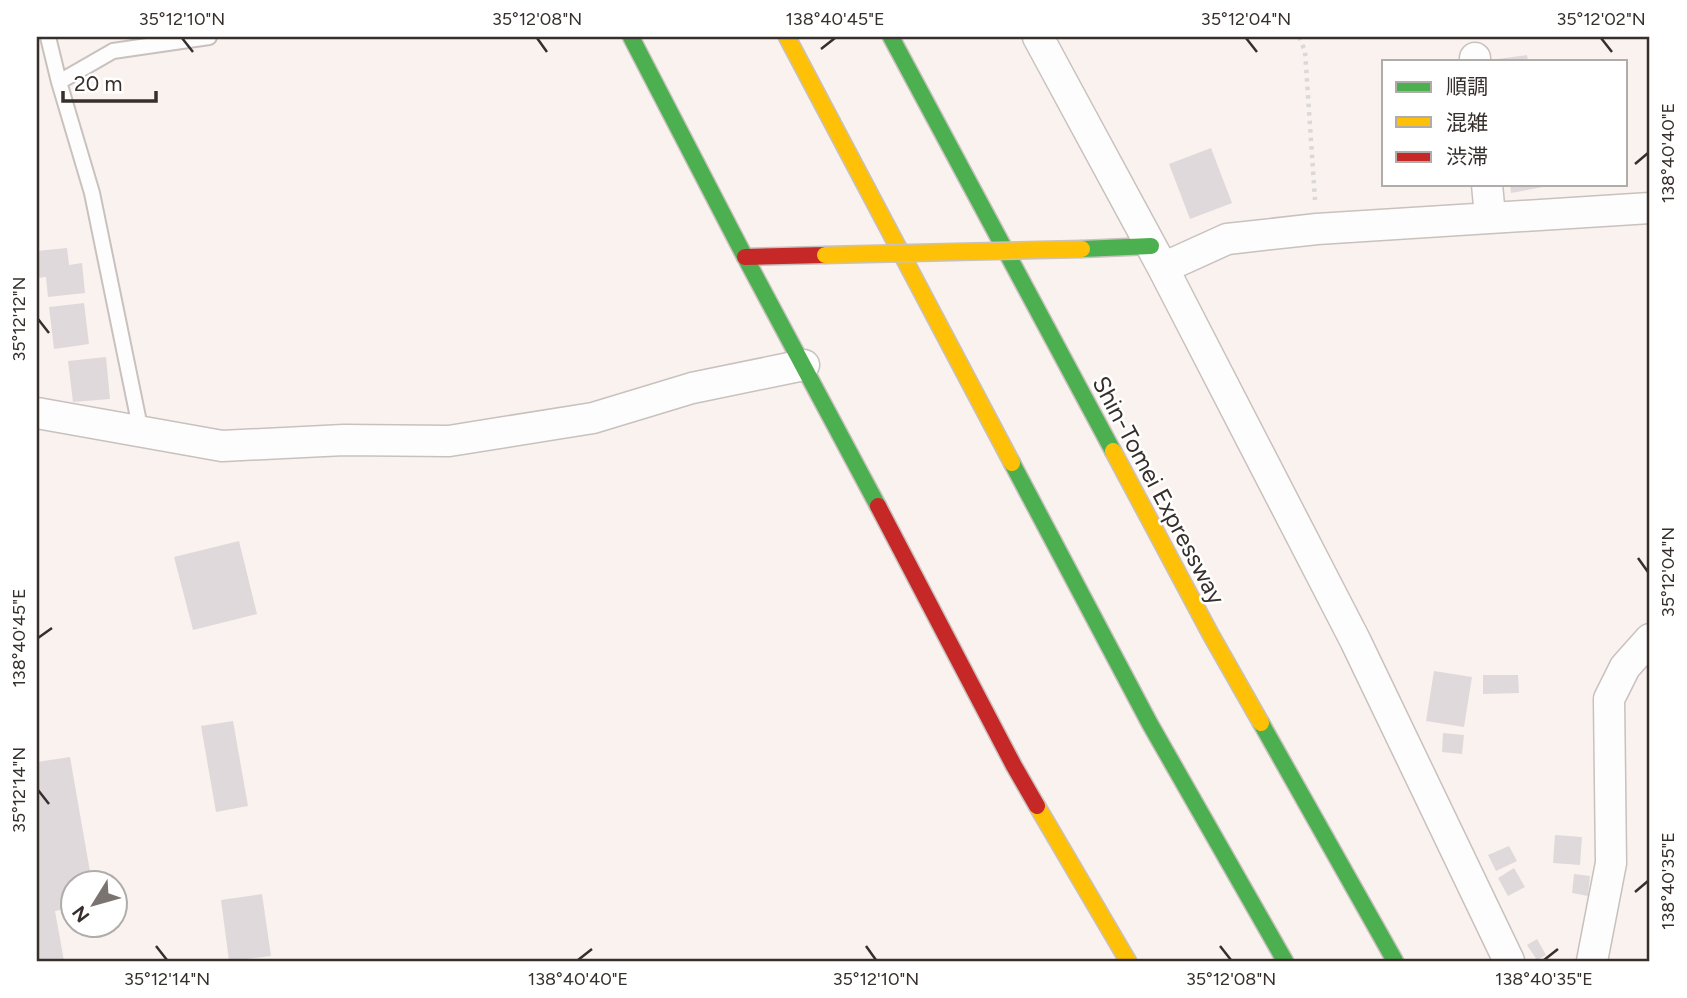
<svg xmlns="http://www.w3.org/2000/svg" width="1687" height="998" font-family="Figtree,'Noto Sans JP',sans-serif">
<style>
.building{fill:#dfd9db}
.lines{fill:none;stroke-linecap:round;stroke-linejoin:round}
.lane-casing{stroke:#c8c1be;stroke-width:18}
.street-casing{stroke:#c8c1be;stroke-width:33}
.fast-casing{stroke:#c8c1be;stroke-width:19}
.slow-casing{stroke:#c8c1be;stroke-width:19}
.jam-casing{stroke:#c8c1be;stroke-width:19}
.path{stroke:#dbd8d7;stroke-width:4.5;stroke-dasharray:3.5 5;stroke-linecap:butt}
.lane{stroke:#fefdfd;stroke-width:14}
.street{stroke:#fefdfd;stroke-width:30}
.fast{stroke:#4caf50;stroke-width:16}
.slow{stroke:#ffc107;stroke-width:16}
.jam{stroke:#c62828;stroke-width:16}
.slow-bridge-casing{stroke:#c8c1be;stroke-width:19;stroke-linecap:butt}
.slow-bridge{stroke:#ffc107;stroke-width:16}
.ticks{fill:none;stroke:#372f2b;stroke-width:2.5}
.labels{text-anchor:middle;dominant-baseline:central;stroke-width:5;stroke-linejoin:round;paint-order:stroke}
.street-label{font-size:24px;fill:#372f2b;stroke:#fff}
.neatline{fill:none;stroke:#372f2b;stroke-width:2.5}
.ticks-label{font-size:18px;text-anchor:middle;fill:#372f2b}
</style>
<rect width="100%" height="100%" fill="#faf2ef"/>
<!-- building -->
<path class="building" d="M1527 55 1528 61H1490L1489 60Z
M1211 148 1232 203 1190 219 1169 164Z
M1510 184H1542L1543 187 1511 193Z
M67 248 69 265 82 263 85 293 48 297 46 277 37 278V251Z
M84 303 89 344 54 349 49 307Z
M106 357 110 399 73 402 68 361Z
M239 541 257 614 193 630 174 557Z
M1434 671 1472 677 1464 727 1426 721Z
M1483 675H1518L1519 693 1483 694Z
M233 721 248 806 216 812 201 726Z
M1443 733 1464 735 1462 754 1442 752Z
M70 757 92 883H74V907L55 911 64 961H37V762Z
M1555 835 1582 837 1580 865 1553 863Z
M1509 846 1517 861 1496 871 1488 855Z
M1514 868 1525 887 1508 896 1498 878Z
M1574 874 1590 876 1588 896 1572 893Z
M262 894 271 956 229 961 221 900Z
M1537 939 1546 955 1537 960 1527 945Z"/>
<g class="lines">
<defs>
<path id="lane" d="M48 37 59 82 92 193 141 432
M59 82 113 51 209 37"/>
<path id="street" d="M1038 37 1163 268 1355 640 1509 961
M1475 58V61
M1487 184 1490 217
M1163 268 1227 239 1317 229 1650 208
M37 413 222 446 344 440 449 441 593 418 692 388 804 365
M1592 961 1611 863 1609 699 1625 667 1650 639"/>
<path id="fast" d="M631 37 745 257 878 506
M891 37 1113 451
M1082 249 1151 246
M1012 463 1150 724 1285 961
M1261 723 1395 961"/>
<path id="slow" d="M787 37 1012 463
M1113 451 1211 635 1261 723
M1037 806 1128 961"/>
<path id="jam" d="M745 257 825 255
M878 506 1014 766 1037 806"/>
</defs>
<!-- lane casing -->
<use href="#lane" class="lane-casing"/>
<!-- street casing -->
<use href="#street" class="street-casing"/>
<!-- fast casing -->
<use href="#fast" class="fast-casing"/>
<!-- slow casing -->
<use href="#slow" class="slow-casing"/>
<!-- jam casing -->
<use href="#jam" class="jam-casing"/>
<!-- path -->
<path class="path" d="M1299 37 1305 51 1315 200"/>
<!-- lane -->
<use href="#lane" class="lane"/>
<!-- street -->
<use href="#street" class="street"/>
<!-- fast -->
<use href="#fast" class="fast"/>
<!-- slow -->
<use href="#slow" class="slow"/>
<!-- jam -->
<use href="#jam" class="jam"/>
<defs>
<path id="slow-bridge" d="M825 255 1082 249"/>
</defs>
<!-- slow-bridge casing -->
<use href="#slow-bridge" class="slow-bridge-casing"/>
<!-- slow-bridge -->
<use href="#slow-bridge" class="slow-bridge"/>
</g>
<!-- ticks -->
<path class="ticks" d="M182 38 193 52M537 38 547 52M1246 38 1257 52M1601 38 1612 52M821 49 835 38M1635 164 1648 153M38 319 49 333M1638 558 1648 572M38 638 52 628M38 790 49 804M1635 892 1648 881M156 946 167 960M866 946 876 960M1220 946 1231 960M578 960 592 949M1544 960 1558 949"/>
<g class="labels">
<!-- street labels -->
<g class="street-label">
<text transform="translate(1159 490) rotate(62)">Shin-Tomei Expressway</text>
</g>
</g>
<!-- border -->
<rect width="1687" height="998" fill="none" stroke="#ffffff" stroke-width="77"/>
<!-- legend -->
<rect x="1382" y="60" width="245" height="126" fill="#ffffff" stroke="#afacaa" stroke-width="2"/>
<rect x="1396" y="82" width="35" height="10" fill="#4caf50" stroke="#afacaa" stroke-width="2"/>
<text x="1446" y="94" font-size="21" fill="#372f2b">順調</text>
<rect x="1396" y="117" width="35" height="10" fill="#ffc107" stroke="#afacaa" stroke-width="2"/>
<text x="1446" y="130" font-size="21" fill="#372f2b">混雑</text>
<rect x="1396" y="152" width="35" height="10" fill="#c62828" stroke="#afacaa" stroke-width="2"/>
<text x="1446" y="164" font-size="21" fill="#372f2b">渋滞</text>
<!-- north arrow -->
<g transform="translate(94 904) rotate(233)"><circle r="33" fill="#ffffff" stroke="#afacaa" stroke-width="2"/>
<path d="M0-5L12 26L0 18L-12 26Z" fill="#7b7370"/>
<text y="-10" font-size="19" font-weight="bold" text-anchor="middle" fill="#372f2b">N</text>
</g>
<!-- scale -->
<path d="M63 91v10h93v-10" fill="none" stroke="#372f2b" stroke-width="3.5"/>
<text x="74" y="91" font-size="21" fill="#372f2b" stroke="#ffffff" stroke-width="5" paint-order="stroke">20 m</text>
<rect x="38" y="38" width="1610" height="922" class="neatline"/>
<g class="ticks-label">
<text x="182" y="25">35°12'10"N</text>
<text x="537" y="25">35°12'08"N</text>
<text x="835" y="25">138°40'45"E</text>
<text x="1246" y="25">35°12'04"N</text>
<text x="1601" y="25">35°12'02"N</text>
<text transform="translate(1668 153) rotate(-90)" y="6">138°40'40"E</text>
<text transform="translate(19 319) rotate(-90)" y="6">35°12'12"N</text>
<text transform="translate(1668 572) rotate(-90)" y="6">35°12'04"N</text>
<text transform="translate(19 638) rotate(-90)" y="6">138°40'45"E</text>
<text transform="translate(19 790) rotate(-90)" y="6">35°12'14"N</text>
<text transform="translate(1668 881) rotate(-90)" y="6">138°40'35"E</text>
<text x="167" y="985">35°12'14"N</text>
<text x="578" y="985">138°40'40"E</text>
<text x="876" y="985">35°12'10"N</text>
<text x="1231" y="985">35°12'08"N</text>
<text x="1544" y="985">138°40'35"E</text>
</g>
</svg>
